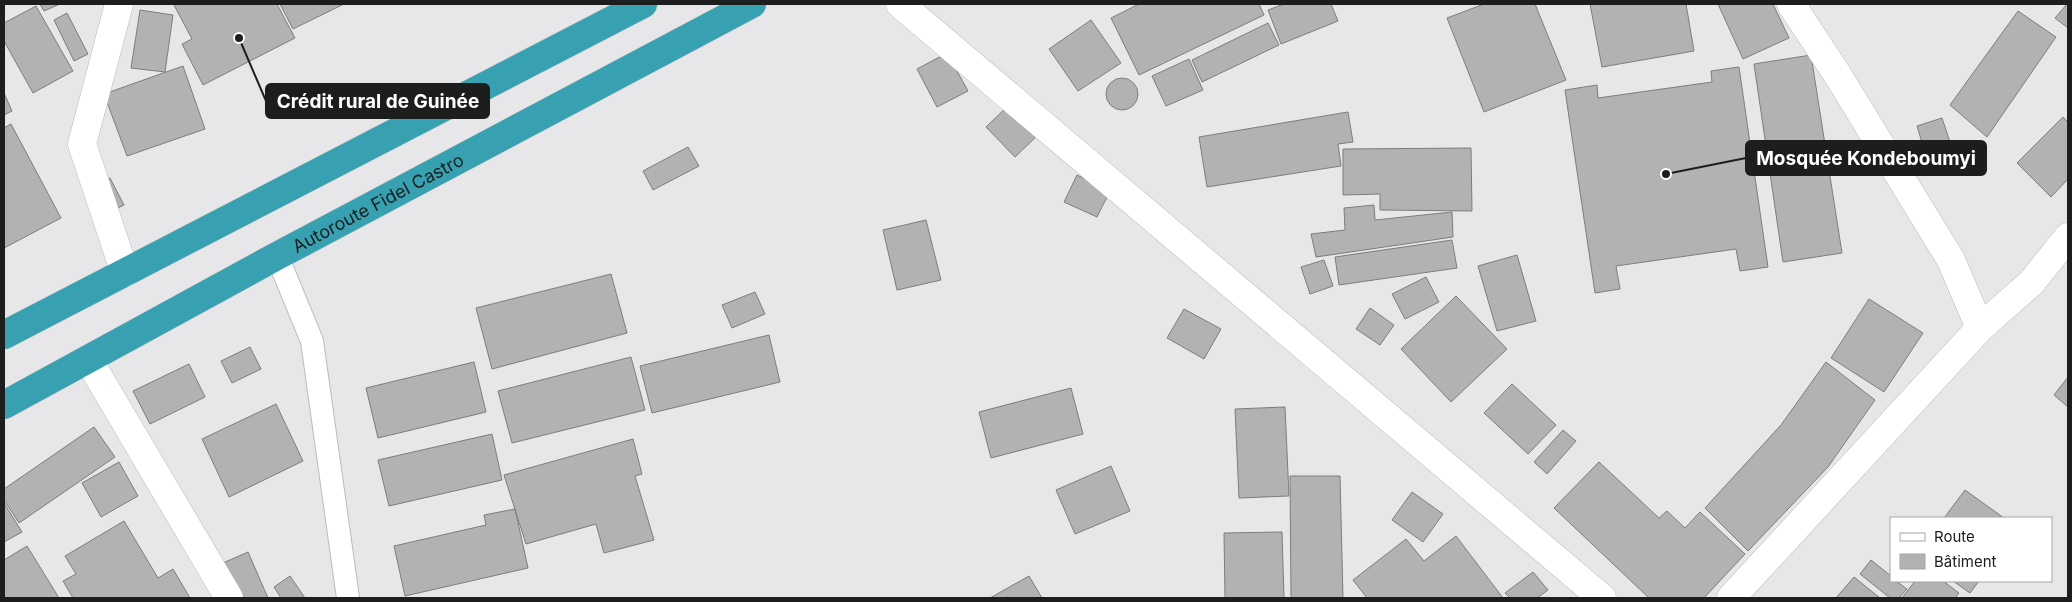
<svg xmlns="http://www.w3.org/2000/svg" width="2072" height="602" font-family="Inter,sans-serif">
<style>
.building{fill:#b1b2b4;stroke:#7d7d7f}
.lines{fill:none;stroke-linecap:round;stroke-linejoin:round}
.lane-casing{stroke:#babbbd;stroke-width:24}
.street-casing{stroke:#babbbd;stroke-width:29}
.highway-casing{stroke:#c4c4c4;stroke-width:29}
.lane{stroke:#fff;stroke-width:22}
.street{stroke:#fff;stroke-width:28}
.highway{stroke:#37a1b1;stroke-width:28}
.labels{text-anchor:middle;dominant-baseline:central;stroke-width:4;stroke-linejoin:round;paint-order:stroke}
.street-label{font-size:18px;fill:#1c1d1d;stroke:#fff}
.leader{fill:none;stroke:#1c1d1d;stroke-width:2}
.callout-dot{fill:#1c1d1d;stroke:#fff;stroke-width:2}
.callout{fill:#1c1d1d;stroke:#1c1d1d;stroke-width:2}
.callout-label{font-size:19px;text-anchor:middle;font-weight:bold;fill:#fff}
</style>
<rect width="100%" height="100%" fill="#e7e7e9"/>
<!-- building -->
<path class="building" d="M40 4H60L44 11Z
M177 4H277L295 38 203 85 182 44 192 39 174 5Z
M280 4H344L293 29Z
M1139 4H1259L1264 15 1139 75 1111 18Z
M1284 4H1331L1338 21 1281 44 1268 10Z
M1484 4H1535L1566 80 1484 112 1447 18Z
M1590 4H1686L1694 51 1602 67Z
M1718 4H1773L1789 38 1743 59Z
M2067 4H2068V28L2055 18Z
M36 6 73 71 33 93 4 41V23Z
M140 10 173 15 165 72 131 68Z
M2018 11 2056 37 1987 137 1950 105Z
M67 13 88 54 74 61 54 20Z
M1091 20 1121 63 1078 91 1049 49Z
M1268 23 1279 45 1202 82 1192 60Z
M947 53 968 91 937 107 917 69Z
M1811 55 1842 253 1783 262 1754 64Z
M1189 59 1203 90 1166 106 1152 76Z
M183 66 205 129 127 156 104 94Z
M1739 67 1768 267 1740 271 1736 249 1616 266 1620 289 1595 293 1565 90 1597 85 1598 98 1712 82 1711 71Z
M1106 94a16 16 0 1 1 32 0a16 16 0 1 1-32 0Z
M4 93 12 111 4 115Z
M1010 104 1039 134 1015 157 986 127Z
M1348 112 1353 142 1338 144 1341 166 1207 187 1199 137Z
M2063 117 2068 122V179L2051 197 2017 163Z
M1942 118 1953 151 1927 159 1917 126Z
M11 124 61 218 4 248V128Z
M688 147 699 166 653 190 643 171Z
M1471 148 1472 211 1380 210V194L1343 195V149Z
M1077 175 1110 191 1097 217 1064 202Z
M110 178 124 205 112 211 99 183Z
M1374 205 1375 220 1452 212 1453 237 1316 257 1311 234 1345 230 1344 208Z
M926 220 941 280 897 290 883 230Z
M1452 240 1457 268 1339 285 1335 257Z
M1517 255 1536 321 1497 331 1478 266Z
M1324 260 1333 286 1310 294 1301 267Z
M611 274 627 333 492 369 476 308Z
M1426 277 1439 302 1405 319 1392 294Z
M755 292 765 314 732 328 722 305Z
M1456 296 1507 349 1451 402 1401 349Z
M1869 299 1923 333 1884 392 1831 358Z
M1370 308 1394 325 1380 345 1356 329Z
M1184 309 1221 329 1204 359 1167 338Z
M769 335 780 382 652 413 640 366Z
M250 347 261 369 232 383 221 361Z
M631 357 645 410 512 443 498 391Z
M474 362 486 412 378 438 366 388Z
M1826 362 1875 400 1828 467 1748 551 1705 508 1781 425Z
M189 364 205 397 150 424 133 391Z
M2068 377V407L2054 395Z
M1512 384 1556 425 1528 454 1484 413Z
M1071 388 1083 434 991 458 979 412Z
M276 404 303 461 229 497 202 439Z
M1285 407 1289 496 1239 498 1235 409Z
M94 427 115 457 19 523 4 500V489Z
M1563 430 1576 441 1547 474 1534 462Z
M492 434 502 480 389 506 378 460Z
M633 439 642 474 635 476 654 540 604 553 596 524 526 544 504 475Z
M119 462 138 496 101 517 82 483Z
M1599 462 1659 518 1667 511 1685 528 1700 512 1745 554 1704 598H1649L1554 508Z
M1111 466 1130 511 1075 534 1056 490Z
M1290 476H1340L1343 598H1291Z
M1965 490 2004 518H1944Z
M1412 492 1443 514 1423 542 1392 520Z
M4 503 22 532 4 542Z
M515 509 528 568 405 596 394 546 486 525 484 515Z
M124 521 158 578 173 569 190 598H73L63 581 76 574 65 556Z
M1282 532 1284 598H1225L1224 533Z
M1456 536 1503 598H1367L1353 580 1406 539 1424 561Z
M27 546 59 598H4V560Z
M248 552 268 598H238L223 563Z
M1871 560 1891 576V581H1896L1907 589 1899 598H1890L1860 574Z
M1533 572 1548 590 1537 598H1510L1505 593Z
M290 576 305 598H281L274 587Z
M1029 576 1042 598H990Z
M1854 577 1880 598H1836Z
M1915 581H1943L1959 593 1955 598H1902Z
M1953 581H1979L1970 593Z"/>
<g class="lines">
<defs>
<path id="lane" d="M277 256 312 341 348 598"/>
<path id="street" d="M119 4 82 144 125 273
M900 4 1602 598
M1980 328 2031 283 2068 237
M88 359 229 598
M1731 598 1980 328 1951 260 1837 74 1791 4"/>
<g id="highway">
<path d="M4 335 643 4"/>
<path id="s1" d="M4 405 277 256 752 4"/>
</g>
</defs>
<!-- lane casing -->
<use href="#lane" class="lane-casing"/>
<!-- street casing -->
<use href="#street" class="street-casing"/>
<!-- highway casing -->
<use href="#highway" class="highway-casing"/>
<!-- lane -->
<use href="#lane" class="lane"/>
<!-- street -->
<use href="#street" class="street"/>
<!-- highway -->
<use href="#highway" class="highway"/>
</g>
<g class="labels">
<!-- street labels -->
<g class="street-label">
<text stroke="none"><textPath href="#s1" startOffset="425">Autoroute Fidel Castro</textPath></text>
</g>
</g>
<!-- callouts -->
<path class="leader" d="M239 38L266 101M1666 174L1746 158"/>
<g class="callout-dot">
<circle cx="239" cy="38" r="5"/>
<circle cx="1666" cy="174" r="5"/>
</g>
<g class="callout">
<rect x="266" y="84" width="223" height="34" rx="5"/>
<rect x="1746" y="141" width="240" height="34" rx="5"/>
</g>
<g class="callout-label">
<text x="378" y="108">Crédit rural de Guinée</text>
<text x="1866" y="165">Mosquée Kondeboumyi</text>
</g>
<!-- border -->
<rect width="2072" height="602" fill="none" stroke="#1c1d1d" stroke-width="10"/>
<!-- legend -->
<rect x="1890" y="517" width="162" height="65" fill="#ffffff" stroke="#a4a5a5"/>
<rect x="1900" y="533" width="25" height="8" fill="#ffffff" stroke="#a4a5a5"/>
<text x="1934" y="542" font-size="15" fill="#1c1d1d">Route</text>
<rect x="1900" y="554" width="25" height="15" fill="#b1b2b4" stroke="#a4a5a5"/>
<text x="1934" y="567" font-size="15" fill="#1c1d1d">Bâtiment</text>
</svg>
